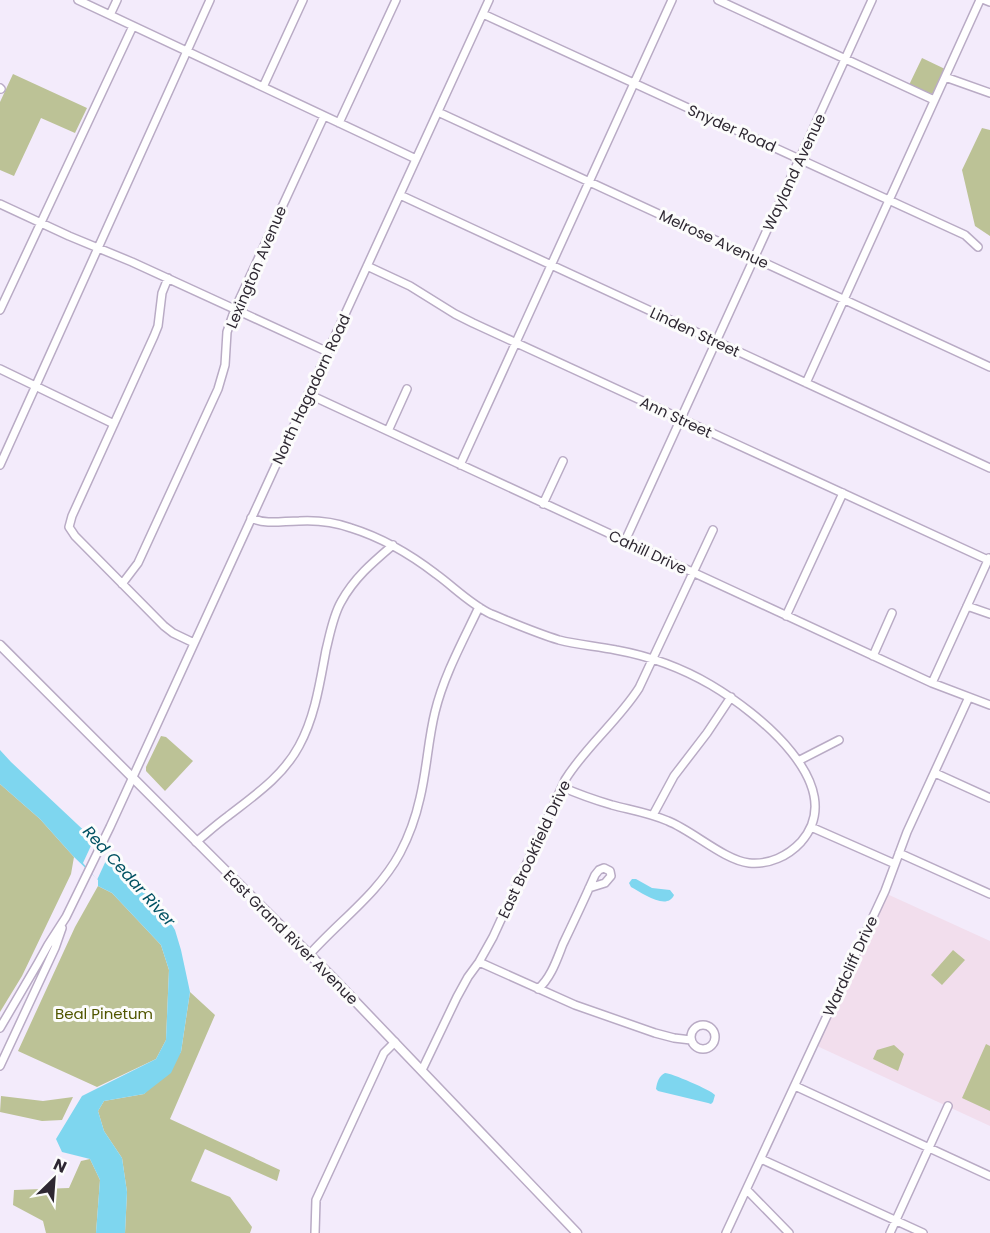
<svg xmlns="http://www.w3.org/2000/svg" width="990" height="1233" font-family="Poppins,sans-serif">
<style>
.education{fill:#f2deed}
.green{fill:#bcc296}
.water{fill:#7ed6ef}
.pier{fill:#f3ebfb}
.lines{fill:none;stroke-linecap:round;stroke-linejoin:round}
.minor-casing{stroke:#b9abc5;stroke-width:10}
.major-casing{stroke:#b9abc5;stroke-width:11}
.minor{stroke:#fff;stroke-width:7}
.major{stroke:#fff;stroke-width:8}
.labels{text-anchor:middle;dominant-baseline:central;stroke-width:6;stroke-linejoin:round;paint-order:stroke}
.street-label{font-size:15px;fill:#2e2832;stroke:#fcfcfc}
.park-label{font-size:15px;fill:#515600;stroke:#fcfcfc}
.water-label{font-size:16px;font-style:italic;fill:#005162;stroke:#fcfcfc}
</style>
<rect width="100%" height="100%" fill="#f3ebfb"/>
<!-- education -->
<path class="education" d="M887 894 990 941V1126L817 1046Z"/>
<!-- green -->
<path class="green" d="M922 58 945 69 934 93 932 94 909 85Z
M13 74 87 108 75 133 41 118 14 176 0 170V102Z
M982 128 990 130V236L975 226 962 170Z
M161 736 166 737 193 761 165 791 146 771V767Z
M0 784 40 819 74 857 71 874 22 976 0 1012Z
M98 886 112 893 161 945 169 970 166 1040 156 1059 97 1087 18 1051 75 927Z
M953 950 965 960 942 985 931 975Z
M190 992 215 1015 170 1119 280 1170 277 1181 205 1149 191 1181 230 1197 252 1227 250 1233H125L127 1192 122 1158 104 1131 98 1111 104 1101 144 1094 181 1052Z
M986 1044 990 1046V1111L962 1098Z
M894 1045 904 1054 898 1071 873 1059 877 1050Z
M1 1096 43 1101 73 1097 62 1120 42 1121 0 1112Z
M90 1159 100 1180 96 1233H46L43 1221 13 1205 14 1190 69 1188 81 1161Z"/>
<!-- water -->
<path class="water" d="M0 750 11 762 93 839 114 865 162 909 175 930 181 950 190 992 181 1052 171 1073 144 1094 104 1101 98 1111 104 1131 122 1158 127 1192 125 1233H96L100 1180 90 1159 62 1152 56 1139 82 1096 156 1059 166 1040 169 970 161 945 112 893 98 886V880L74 857 40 819 0 784Z
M632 879H636L652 888 670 890 674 895C667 911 642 893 631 887L629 883Z
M665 1073C671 1073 711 1090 715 1095L713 1102 711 1104 708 1103 658 1091 656 1089C657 1082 659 1076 665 1073Z"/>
<!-- pier -->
<path class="pier" d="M95 837 109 854 97 880 83 863Z"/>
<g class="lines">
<defs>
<path id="minor" d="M78 0 416 159
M718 0 934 100
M985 0 990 2
M483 14 965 235 978 247
M110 15 117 0
M945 77 990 93
M263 87 303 0
M0 88 1 89
M438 112 990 367
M339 123 396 0
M400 195 990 468
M0 204 69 236 132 262 328 352
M367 266 410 286 455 314 473 323 988 560
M168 278 162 293 158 326 154 336 72 516 69 527 75 536 164 626 173 633 194 643
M0 310 133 26
M0 369 114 424
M806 383 980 0
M308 394 932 683 990 705
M388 431 407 389
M0 465 210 0
M460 465 672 0
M543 504 563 461
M251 518C267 525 282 521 299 521 317 520 334 522 351 528 383 538 410 554 436 574 454 587 470 604 491 614 513 623 536 633 559 640 578 645 597 646 616 650 649 656 682 668 711 685 755 711 851 785 801 842 788 856 769 865 749 863 724 860 693 831 668 821 650 813 631 810 612 805 595 800 578 794 562 787
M625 541 872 0
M122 584 138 563 218 389 225 365 227 332 235 309 324 116
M967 606 990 614
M786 616 843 493
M873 656 892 613
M932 683 989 558
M798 761 839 740
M935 773 990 798
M653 815 674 776 707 733 731 697
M811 827 895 864
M196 842C207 833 217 824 228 816 255 795 283 776 299 746 315 717 320 682 326 650 330 634 333 616 341 602 354 578 373 562 393 545
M899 853 990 894
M309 955C339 921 378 894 400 853 409 836 416 816 420 798 427 769 428 740 435 712 444 675 463 641 479 607
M479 962 575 1005 655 1033 674 1038 691 1040
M538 989C551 978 557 959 563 944 574 921 585 898 595 875L599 870 604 868 610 871 611 876 605 883 589 888
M691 1037a12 12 0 1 1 24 0a12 12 0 1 1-24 0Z
M0 1028 38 963 48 945 66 917 110 827 489 0
M0 1066 55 948 62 928
M422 1070 457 997 468 977 479 962 493 937 565 780C586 746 618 721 639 688L713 530
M795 1086 990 1176
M761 1159 923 1233
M747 1190 789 1233
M315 1233 316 1200 384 1053 395 1042
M726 1233 885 891 907 832 969 697
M890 1233 948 1106"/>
<path id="major" d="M0 645 332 977 577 1233"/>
</defs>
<!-- minor casing -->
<use href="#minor" class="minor-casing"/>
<!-- major casing -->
<use href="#major" class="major-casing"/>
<!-- minor -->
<use href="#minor" class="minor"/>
<!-- major -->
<use href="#major" class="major"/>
</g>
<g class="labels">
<!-- street labels -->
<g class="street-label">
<text transform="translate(732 128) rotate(24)">Snyder Road</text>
<text transform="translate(794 172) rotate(-65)">Wayland Avenue</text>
<text transform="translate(714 239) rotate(25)">Melrose Avenue</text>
<text transform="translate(256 267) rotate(-67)">Lexington Avenue</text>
<text transform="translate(695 332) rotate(25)">Linden Street</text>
<text transform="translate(311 389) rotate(-65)">North Hagadorn Road</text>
<text transform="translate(676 417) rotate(25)">Ann Street</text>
<text transform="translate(648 552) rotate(25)">Cahill Drive</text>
<text transform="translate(534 849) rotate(-65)">East Brookfield Drive</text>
<text transform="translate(291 937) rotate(45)">East Grand River Avenue</text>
<text transform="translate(850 966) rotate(-65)">Wardcliff Drive</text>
</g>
<!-- park labels -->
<g class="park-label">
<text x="104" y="1013">Beal Pinetum</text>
</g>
<!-- water labels -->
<g class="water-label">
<text transform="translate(129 876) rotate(48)">Red Cedar River</text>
</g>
</g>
<!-- north arrow -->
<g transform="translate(54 1179) rotate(25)" stroke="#fcfcfc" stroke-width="4.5" paint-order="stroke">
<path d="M0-4.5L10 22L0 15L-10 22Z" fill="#2e2832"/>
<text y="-9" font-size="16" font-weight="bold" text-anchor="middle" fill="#2e2832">N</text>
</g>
</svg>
